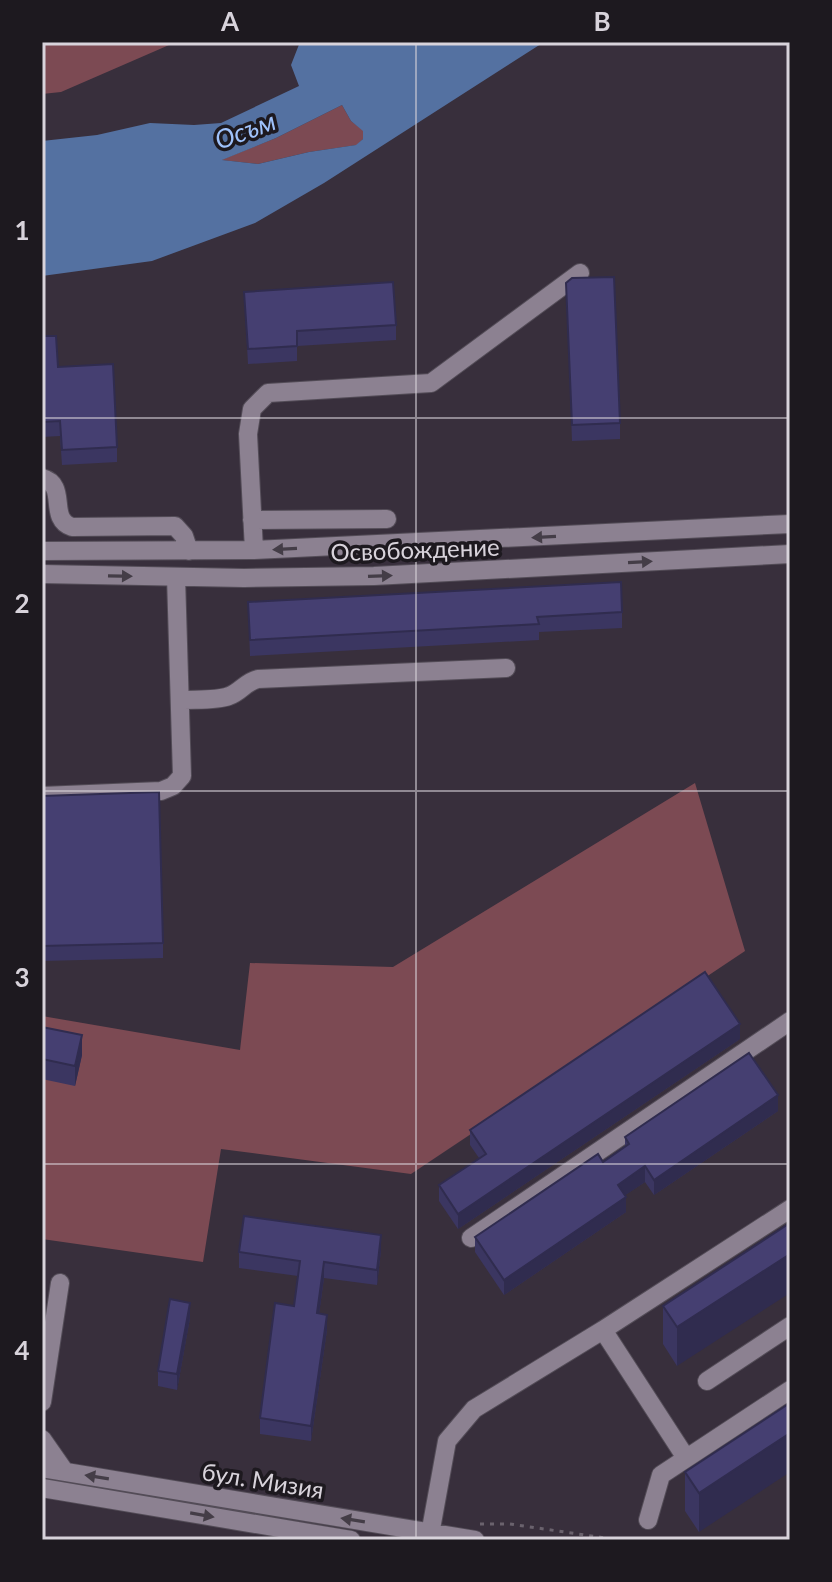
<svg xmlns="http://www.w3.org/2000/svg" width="832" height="1582" font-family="Lato,sans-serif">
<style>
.green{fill:#7c4a53}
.water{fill:#5471a1;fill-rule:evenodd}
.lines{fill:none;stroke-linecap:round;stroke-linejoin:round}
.minor-casing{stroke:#534c57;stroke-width:20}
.path{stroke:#6a626d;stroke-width:3;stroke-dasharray:4 6;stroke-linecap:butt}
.minor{stroke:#8c8191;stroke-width:18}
.rail{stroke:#938c96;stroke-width:5;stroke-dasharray:12 6;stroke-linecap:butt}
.wall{fill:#3b3661}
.shaded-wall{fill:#302c4f}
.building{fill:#453f71;stroke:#302c4f;stroke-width:2}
.oneway{fill:#443d47}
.grid{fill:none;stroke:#d8d3db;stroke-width:2;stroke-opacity:0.55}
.labels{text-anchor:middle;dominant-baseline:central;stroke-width:7;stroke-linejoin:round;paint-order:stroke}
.street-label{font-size:24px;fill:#d8d3db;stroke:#1d191f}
.water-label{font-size:26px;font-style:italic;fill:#9fc2fb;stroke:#1d191f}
.neatline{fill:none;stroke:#d8d3db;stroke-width:3}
.grid-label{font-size:26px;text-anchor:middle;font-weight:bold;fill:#d8d3db}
</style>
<rect width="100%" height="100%" fill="#382f3c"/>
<!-- green -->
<path class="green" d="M42 42H176L61 92 42 94Z
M342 105 351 121 364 131 363 139 357 145 309 152 258 164 221 160 276 138Z
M695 783 745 951 411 1174 221 1149 203 1262 42 1239V1016L240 1050 250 963 393 967Z"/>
<!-- water -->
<path class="water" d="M300 42H544L324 183 255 223 152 261 42 276V141L97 135 150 123 194 125 221 123 299 86 291 65ZM342 105 351 121 363 131V139L356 145 309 152 258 164 222 160 276 138Z"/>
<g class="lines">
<defs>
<path id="minor" d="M42 478C69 485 47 519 72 527L175 526 184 536 189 551
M252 520 387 519
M254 550 248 434 252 409 268 393 431 383 580 273
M42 551 254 550 790 524
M42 574 244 578 374 576 790 554
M181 700C196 699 216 701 229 696 241 692 245 682 258 679L506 668
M42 796 161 791 173 786 182 776 176 577
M471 1238 790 1021
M603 1330 686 1458
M707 1381 790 1326
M42 1402 60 1283
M42 1439 65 1472
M42 1468 475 1540
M42 1488 351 1540
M648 1520 661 1475 790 1390
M429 1540 447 1441 474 1409 603 1330 790 1209"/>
</defs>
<!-- minor casing -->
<use href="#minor" class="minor-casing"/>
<!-- path -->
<path class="path" d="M480 1524H510L619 1540"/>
<!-- minor -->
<use href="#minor" class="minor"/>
<!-- rail -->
<path class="rail" d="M42 1539 49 1540"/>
</g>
<!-- wall -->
<path class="wall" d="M566 283 620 423V439L572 441Z
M244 292 396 325V340L297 346V361L248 364Z
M42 336 58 367 117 447V462L62 465 60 436 42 437Z
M248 602 622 612V628L539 632V640L250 656Z
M42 796 163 943V958L42 961Z
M42 1027 82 1055 75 1086 42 1079Z
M740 1039 458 1229 439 1201V1185L479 1158 470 1145V1130Z
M778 1111 654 1195 645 1182 625 1195 626 1212 504 1295 475 1252V1237L603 1162 625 1148V1137Z
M790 1223 677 1366 663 1344V1306Z
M381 1250 377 1285 324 1278 319 1314 327 1330 311 1441 260 1434V1418L294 1306 298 1276 239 1268V1252Z
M190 1318 177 1390 158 1386V1371Z
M790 1403 699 1532 685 1511V1472Z"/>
<!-- shaded-wall -->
<path class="shaded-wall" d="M740 1024V1039L458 1229V1214Z
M82 1035V1055L75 1086V1066Z
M778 1095V1111L654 1195V1180Z
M645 1166V1182L618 1200V1185Z
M626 1197V1212L504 1295V1280Z
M381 1235V1250L377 1285V1270Z
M790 1254V1293L677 1366V1327Z
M324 1262V1278L317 1329V1313Z
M190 1303V1318L177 1390V1374Z
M327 1315V1330L311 1441V1426Z
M790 1433V1472L699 1532V1493Z"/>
<!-- building -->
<path class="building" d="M614 277 620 423 572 425 566 283 572 278Z
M393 282 396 325 297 331V346L248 349 244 292Z
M42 336H56L58 367 113 364 117 447 62 450 60 421 42 422Z
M621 582 622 612 537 617 539 624 250 640 248 602Z
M159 792 163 943 42 946V796Z
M705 972 740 1024 458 1214 439 1185 486 1154 470 1130Z
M42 1027 82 1035 75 1066 42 1059Z
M749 1053 778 1095 654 1180 645 1166 618 1185 626 1197 504 1280 475 1237 598 1154 603 1162 629 1144 625 1137Z
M244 1216 381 1235 377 1270 324 1262 317 1313 327 1315 311 1426 260 1418 275 1303 294 1306 300 1261 239 1252Z
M790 1223V1254L677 1327 663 1306Z
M170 1299 190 1303 177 1374 158 1371Z
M790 1403V1433L699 1493 685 1472Z"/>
<!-- one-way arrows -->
<defs><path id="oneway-solid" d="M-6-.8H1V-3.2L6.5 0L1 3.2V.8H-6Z" transform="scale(2)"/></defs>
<g class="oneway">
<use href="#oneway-solid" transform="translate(544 537) rotate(177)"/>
<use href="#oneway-solid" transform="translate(285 549) rotate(177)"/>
<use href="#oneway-solid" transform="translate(640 562) rotate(-3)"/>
<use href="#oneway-solid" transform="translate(120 576) rotate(1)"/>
<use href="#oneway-solid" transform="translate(380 576) rotate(-2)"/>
<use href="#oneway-solid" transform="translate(97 1477) rotate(-171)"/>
<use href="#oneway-solid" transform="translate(202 1515) rotate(10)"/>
<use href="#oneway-solid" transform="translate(353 1520) rotate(-171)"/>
</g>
<!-- grid -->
<path class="grid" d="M416 42V1540M42 418H790M42 791H790M42 1164H790"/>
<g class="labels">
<!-- street labels -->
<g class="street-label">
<text transform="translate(415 549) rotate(-2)">Освобождение</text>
<text transform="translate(263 1480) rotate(9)">бул. Мизия</text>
</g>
<!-- water labels -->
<g class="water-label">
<text transform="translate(245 130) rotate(-20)">Осъм</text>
</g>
</g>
<!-- border -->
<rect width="832" height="1582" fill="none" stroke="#1d191f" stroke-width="88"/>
<rect x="44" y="44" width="744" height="1494" class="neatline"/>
<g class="grid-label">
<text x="230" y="31">A</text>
<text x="602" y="31">B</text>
<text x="22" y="240">1</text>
<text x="22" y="613">2</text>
<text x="22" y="987">3</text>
<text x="22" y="1360">4</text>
</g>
</svg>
